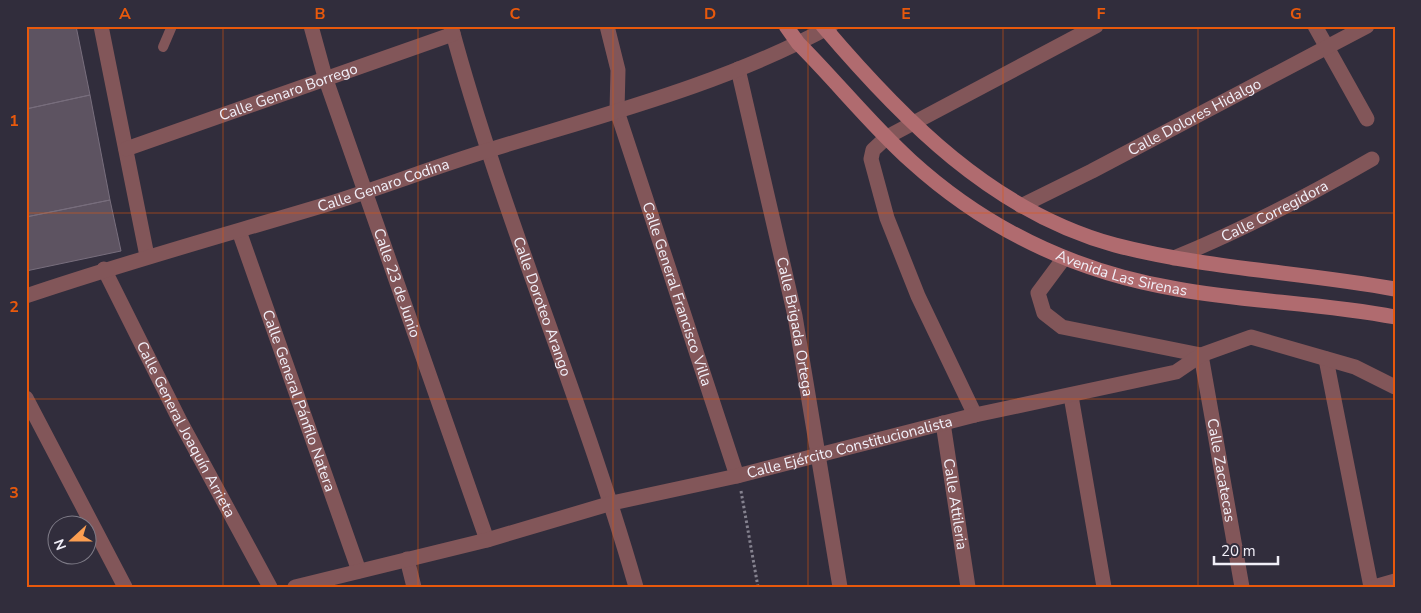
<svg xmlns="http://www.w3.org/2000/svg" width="1421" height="613" font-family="'Nunito Sans',sans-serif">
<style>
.building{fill:#5d5361;stroke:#786e7d}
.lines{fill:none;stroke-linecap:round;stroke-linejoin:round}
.path{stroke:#85828f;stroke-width:3;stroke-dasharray:2.5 2.5;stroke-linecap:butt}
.lane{stroke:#825659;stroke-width:10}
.street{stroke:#825659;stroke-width:15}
.secondary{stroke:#b06b6f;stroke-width:15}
.grid{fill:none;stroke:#e8590c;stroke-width:1;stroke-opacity:0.55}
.labels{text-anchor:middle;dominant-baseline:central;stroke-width:4;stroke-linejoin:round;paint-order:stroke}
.street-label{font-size:15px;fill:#f1eff8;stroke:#312d3c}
.neatline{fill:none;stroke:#e8590c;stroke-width:2}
.grid-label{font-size:16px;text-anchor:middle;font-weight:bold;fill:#e8590c}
</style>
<rect width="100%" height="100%" fill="#312d3c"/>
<!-- building -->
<path class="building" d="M26 26H76L90 95 26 109Z
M90 95 110 200 26 217V109Z
M110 200 121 251 26 271V217Z"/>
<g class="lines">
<!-- path -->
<path class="path" d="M741 491 758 587"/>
<!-- lane -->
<path class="lane" d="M163 47 172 26"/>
<!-- street -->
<g class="street">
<path d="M101 26 147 256"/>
<path id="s1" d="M311 26 325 77 487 540"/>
<path id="s2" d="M451 26C502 216 582 398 636 587"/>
<path id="s3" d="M607 26 618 70 617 111 737 476"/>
<path d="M1315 26 1367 119"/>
<path id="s4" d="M738 69 795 316 840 587"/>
<path id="s5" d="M126 149 453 34"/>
<path id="s6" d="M1021 206 1092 171 1367 26"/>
<path id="s7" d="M239 231 359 571"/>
<path id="s8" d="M1064 258 1038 293 1044 313 1062 327 1201 355 1242 587"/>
<path id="s9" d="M1174 258C1243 230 1308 196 1372 159"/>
<path id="s10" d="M104 269 180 421 270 587"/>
<path id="s11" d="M26 296C126 262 228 234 328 204 386 186 442 164 499 147 610 113 729 82 831 26"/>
<path d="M1326 359 1371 587"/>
<path d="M1071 396 1104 587"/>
<path d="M26 398 125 587"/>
<path d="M975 415 918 296 887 218 871 159 873 150 887 137 1096 26"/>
<path id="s12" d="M943 423 968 587"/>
<path d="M407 559 414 587"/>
<path id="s13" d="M295 587 487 540 612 503 737 476 975 415 1176 372 1201 355 1251 337 1355 367 1395 387"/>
<path d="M1374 587 1395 581"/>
</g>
<!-- secondary -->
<g class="secondary">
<path id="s14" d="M786 26 798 43C837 82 871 125 911 161 987 230 1076 272 1177 289 1249 302 1323 303 1395 317"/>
<path d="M823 26C902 119 993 212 1115 245 1207 269 1302 272 1395 289"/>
</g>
</g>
<!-- grid -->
<path class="grid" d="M223 26V587M418 26V587M613 26V587M808 26V587M1003 26V587M1198 26V587M26 213H1395M26 399H1395"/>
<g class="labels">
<!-- street labels -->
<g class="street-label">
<text stroke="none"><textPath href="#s5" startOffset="172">Calle Genaro Borrego</textPath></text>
<text stroke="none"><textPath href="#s6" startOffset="195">Calle Dolores Hidalgo</textPath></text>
<text stroke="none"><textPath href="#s11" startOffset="374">Calle Genaro Codina</textPath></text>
<text stroke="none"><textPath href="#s9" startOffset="111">Calle Corregidora</textPath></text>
<text stroke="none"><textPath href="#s14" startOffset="426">Avenida Las Sirenas</textPath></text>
<text stroke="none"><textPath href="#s1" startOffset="271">Calle 23 de Junio</textPath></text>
<text stroke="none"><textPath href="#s3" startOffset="279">Calle General Francisco Villa</textPath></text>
<text stroke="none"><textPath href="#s2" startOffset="295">Calle Doroteo Arango</textPath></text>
<text stroke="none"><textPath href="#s4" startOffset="264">Calle Brigada Ortega</textPath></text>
<text stroke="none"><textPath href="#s7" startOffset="180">Calle General Pánfilo Natera</textPath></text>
<text stroke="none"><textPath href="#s10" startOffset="180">Calle General Joaquín Arrieta</textPath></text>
<text stroke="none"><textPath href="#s13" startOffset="572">Calle Ejército Constitucionalista</textPath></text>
<text stroke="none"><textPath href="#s8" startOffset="346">Calle Zacatecas</textPath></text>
<text stroke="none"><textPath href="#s12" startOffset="82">Calle Attileria</textPath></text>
</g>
</g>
<!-- border -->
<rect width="1421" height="613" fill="none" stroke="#312d3c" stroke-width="55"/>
<!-- north arrow -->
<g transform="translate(72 540) rotate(249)"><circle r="24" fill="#312d3c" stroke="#7e7b87"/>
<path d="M0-4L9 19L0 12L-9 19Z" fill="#fb9e51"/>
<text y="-8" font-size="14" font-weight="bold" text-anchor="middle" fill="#f1eff8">N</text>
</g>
<!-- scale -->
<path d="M1214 556v8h64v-8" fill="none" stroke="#f1eff8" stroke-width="2.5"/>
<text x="1221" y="556" font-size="15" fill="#f1eff8" stroke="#312d3c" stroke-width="4" paint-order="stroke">20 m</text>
<rect x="28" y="28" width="1366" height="558" class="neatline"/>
<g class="grid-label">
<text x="125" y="19">A</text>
<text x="320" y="19">B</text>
<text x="515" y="19">C</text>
<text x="710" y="19">D</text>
<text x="906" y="19">E</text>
<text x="1101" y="19">F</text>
<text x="1296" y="19">G</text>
<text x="14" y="126">1</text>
<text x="14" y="312">2</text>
<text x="14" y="498">3</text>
</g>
</svg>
